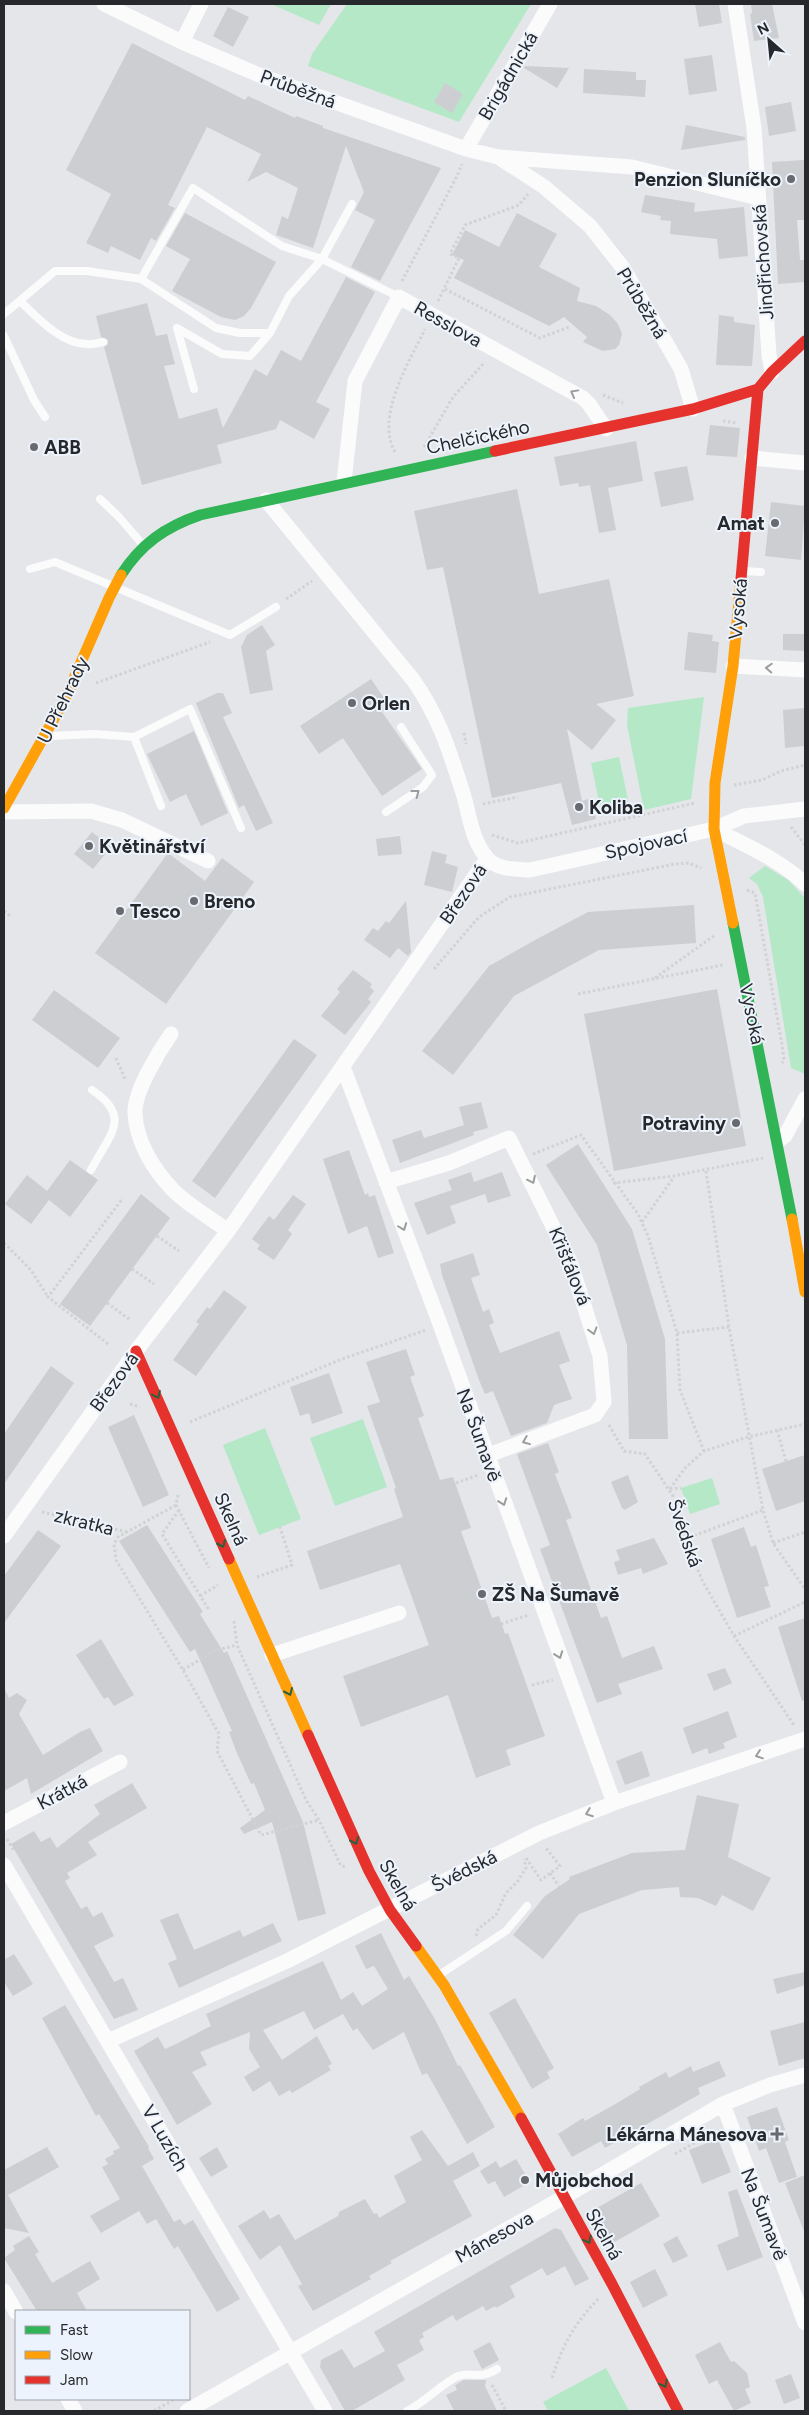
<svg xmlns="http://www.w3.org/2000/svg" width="809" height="2415" font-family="Figtree,sans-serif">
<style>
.green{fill:#b4e8c7}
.building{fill:#ccced1}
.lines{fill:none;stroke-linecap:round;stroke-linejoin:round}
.path{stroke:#d1d2d4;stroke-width:3;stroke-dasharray:2.5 2.5;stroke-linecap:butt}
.lane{stroke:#fbfbfc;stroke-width:8}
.street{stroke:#fbfbfc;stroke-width:15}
.fast{stroke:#30b455;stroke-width:11}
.slow{stroke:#ff9f0a;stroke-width:11}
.jam{stroke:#e5322d;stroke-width:11}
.oneway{stroke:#9b9c9e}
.oneway2{stroke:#2a603c}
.poi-dot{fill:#686a6e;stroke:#edf3fc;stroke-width:2}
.labels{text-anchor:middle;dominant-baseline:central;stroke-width:4;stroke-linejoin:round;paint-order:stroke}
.street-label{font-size:19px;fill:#26282c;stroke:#edf3fc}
.poi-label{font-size:19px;font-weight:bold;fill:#26282c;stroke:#edf3fc;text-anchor:start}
</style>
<rect width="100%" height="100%" fill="#e4e6ea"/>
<!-- green -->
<path class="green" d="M271 4H331L319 25Z
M347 4H531L459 122 308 66 312 54Z
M704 697 691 799 644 810 627 725 628 708Z
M619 757 630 809 602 816 591 763Z
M765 866 788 880 805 898V1074L791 1068 763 897 757 884 749 878Z
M363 1419 387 1487 335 1506 310 1438Z
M265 1428 301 1519 259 1535 223 1445Z
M712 1478 720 1504 690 1514 681 1488Z
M606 2368 629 2411H548L543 2402Z"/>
<!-- building -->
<path class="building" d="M695 4H719L722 23 699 27Z
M751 4H772L779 38 754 41 750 14 752 13Z
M228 7 249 17 233 47 213 36Z
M132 43 245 100 248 96 295 118 296 116 323 126V128L441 168 380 281 351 267 375 220 355 210 364 192 346 146 313 248 276 235 282 216 288 219 298 188 266 172 247 182 261 154 207 127 168 205 175 208 156 241 151 238 140 260 111 246 108 253 86 243 111 194 66 170Z
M712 55 717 91 689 95 684 59Z
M525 66 569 68 557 88 524 68Z
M584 69 636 72V80H646L645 97 583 93Z
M445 83 463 94 452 113 434 102Z
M791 102 796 131 769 136 765 107Z
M686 125 745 137V140L681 150Z
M804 160 805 220H797L800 260H805V282L778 284 772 162Z
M645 195 695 203 694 212 744 207 748 256 719 259 717 239 670 234 671 221 660 220 661 216 641 212Z
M185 213 276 262 251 308 244 316 235 320 221 317 172 291 190 259 166 246Z
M517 213 557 234 539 267 580 288 577 301 596 306 610 315 618 324 622 334 619 345 615 349 603 351 583 342 587 337 564 317 549 326 454 278 464 260 452 255 465 230 499 247Z
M346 277 375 292 316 402 330 409 314 439 280 420 276 429 217 445 222 463 142 485 104 347 108 344V340L101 337 96 316 147 303 156 336 167 334 175 364 164 366 179 419 217 408 223 428 255 369 267 376 281 350 301 361Z
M719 315 734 317V322L755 325 752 366 716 365Z
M710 425 740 428 737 457 706 455Z
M636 441 643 481 608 488 616 530 599 533 590 485 579 487 578 483 560 486 554 457Z
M687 466 694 500 661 507 654 472Z
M517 489 539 594 609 579 634 696 596 704 616 720 592 750 567 729 582 801 591 798 596 819 572 825 561 783 492 798 443 567 427 570 414 511Z
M771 502 805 506 801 560 765 556Z
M262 625 275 645 266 651 273 690 250 694 241 647 247 635Z
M688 632 713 635 712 641 719 642 716 673 684 670Z
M783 634H805V651L783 650Z
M371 679 390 707 382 712 422 769 382 796 343 738 319 754 300 726Z
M217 693H223L232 713 223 717 273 823 256 831 244 805 239 808 196 703Z
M805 708V746L785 748 783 710Z
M194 731 228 813 201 826 186 794 170 802 147 754Z
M92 832 111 847 93 869 74 854Z
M400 836 402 854 378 856 376 839Z
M432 851 447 855 445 863 458 867 452 892 424 885Z
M168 853 205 881 222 858 254 882 166 1004 95 953Z
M406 901 411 952 408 956 398 948 390 958 364 940 373 928 378 931 386 921 389 923Z
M694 905 696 943 599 950 514 996 453 1075 422 1051 489 966 537 939 588 912Z
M353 970 372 984 370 987 374 991 368 999 371 1002 345 1035 321 1016 340 992 337 989Z
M717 989 746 1146 614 1171 584 1014Z
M54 990 120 1038 98 1068 32 1020Z
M294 1039 317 1055 215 1198 192 1181Z
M481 1102 488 1128 473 1132 474 1135 400 1163 392 1140 421 1130 424 1138 464 1125 459 1107Z
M578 1144 632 1229 665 1339 668 1439H629L627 1345 597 1245 546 1165Z
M349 1150 365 1195 368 1193 369 1197 375 1195 394 1253 378 1258 367 1226 348 1234 323 1159Z
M70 1160 98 1180 70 1217 49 1200 31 1224 5 1204 27 1175 47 1191Z
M471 1172 474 1182 502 1172 511 1196 488 1203 485 1194 450 1206 456 1223 427 1235 414 1203 452 1190 448 1180Z
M141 1194 170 1218 90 1326 60 1304Z
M293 1195 306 1204 288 1230 292 1234 274 1260 257 1249 260 1245 252 1239 269 1216 274 1220Z
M473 1253 480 1275 471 1278 483 1312 489 1309 494 1323 489 1325 500 1353 559 1331 570 1361 559 1365 572 1399 554 1405 547 1423 511 1436 493 1391 485 1394 479 1380 442 1275 440 1264Z
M224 1290 247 1307 196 1376 173 1360 199 1324 196 1322 207 1307 210 1309Z
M406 1349 415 1375 410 1377 424 1416 418 1418 440 1480 453 1477 471 1528 461 1531 492 1618 499 1616 505 1634 508 1633 545 1736 506 1750 511 1765 476 1778 448 1695 361 1727 343 1676 429 1645 400 1564 320 1590 307 1551 403 1517 394 1489 396 1488 367 1406 380 1402 366 1362Z
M51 1366 74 1383 4 1484V1434Z
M329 1373 343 1413 312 1424 309 1413 300 1416 290 1387Z
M134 1415 169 1495 143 1507 108 1427Z
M548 1443 559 1472 555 1474 572 1518 566 1520 601 1618 607 1616 622 1658 654 1646 663 1669 618 1684 622 1694 597 1703 540 1549 550 1545 517 1454Z
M805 1455V1501L776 1511 762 1469Z
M628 1475 638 1502 625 1510 622 1508 611 1482Z
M147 1525 203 1612 200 1614 224 1653 227 1651 303 1822 326 1914 298 1921 272 1822 244 1834 240 1828 265 1810 254 1783 251 1784 236 1751 229 1732 232 1731 195 1649 190 1652 119 1541Z
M744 1527 751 1547 756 1545 769 1586 764 1587 771 1607 737 1618 711 1539Z
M38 1530 61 1546 4 1623V1576Z
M654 1538 668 1564 643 1574 641 1568 618 1575 614 1562 620 1560 616 1550Z
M805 1618V1700L802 1701 778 1627Z
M101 1639 134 1695 114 1706 108 1697 104 1699 76 1655Z
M725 1668 732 1683 714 1691 707 1674Z
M4 1688 9 1698 17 1693 27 1700 19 1714 43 1755 80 1732 90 1728 103 1751 31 1794 27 1778 4 1791Z
M728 1711 737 1737 723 1743 725 1748 709 1754 707 1748 692 1754 683 1728Z
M642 1751 650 1776 625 1785 616 1761Z
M132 1783 147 1808 88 1842 97 1855 67 1873 70 1878 65 1881 81 1909 87 1906 93 1917 102 1912 114 1936 94 1946 114 1982 123 1978 138 2010 114 2019 11 1844 34 1831 41 1842 50 1837 57 1848 100 1814 94 1805Z
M697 1795 739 1804 728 1857 771 1878 753 1911 722 1895 716 1906 698 1898 680 1897 679 1887 642 1890 579 1914 543 1959 513 1935 545 1896 570 1879 569 1877 632 1853 685 1850Z
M178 1913 194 1950 240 1930 243 1937 273 1923 282 1941 179 1988 168 1963 177 1959 160 1920Z
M381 1933 404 1980 409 1976 436 2021 458 2066 460 2065 495 2127 467 2144 427 2073 422 2075 404 2032 373 2050 357 2028 353 2031 343 2014 314 2030 304 2011 263 2030 282 2060 317 2036 332 2064 328 2066 331 2070 292 2093 290 2090 279 2096 270 2081 253 2092 244 2077 260 2067 249 2049 250 2032 200 2052 207 2065 192 2072 212 2104 177 2125 134 2051 158 2037 165 2049 174 2045 211 2026 206 2014 323 1961 341 2000 353 1992 362 2006 388 1989 374 1966 366 1969 355 1946Z
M14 1954 33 1984 13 1996 4 1982V1960Z
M805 1972V1985L777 1994 773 1979Z
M515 1998 554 2068 547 2072 550 2078 532 2089 489 2013Z
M65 2005 149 2147 148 2148 154 2159 142 2166 174 2222 180 2219 184 2225 193 2220 240 2299 217 2312 178 2246 174 2249 156 2219 147 2224 139 2211 101 2233 90 2216 120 2199 102 2167 108 2164 105 2159 114 2154 113 2151 120 2148 99 2114 96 2116 42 2018Z
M805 2022V2058L779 2066 770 2031Z
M719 2061 726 2076 698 2088 700 2094 605 2148 601 2141 572 2157 558 2134 583 2118 585 2121 619 2102 640 2089 639 2087 666 2072 669 2078 691 2066 693 2072Z
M777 2107 789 2140 785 2142 797 2177 779 2183 766 2148 759 2151 747 2117Z
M422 2130 448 2166 473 2152 480 2166 453 2181 472 2216 390 2261 392 2263 369 2276 371 2279 313 2311 298 2286 302 2284 280 2245 260 2260 238 2226 264 2210 270 2219 279 2214 295 2240 338 2216 339 2212 365 2199 374 2214 377 2213 379 2218 406 2202 394 2176 422 2160 410 2137Z
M718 2139 731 2172 702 2184 689 2150Z
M47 2147 59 2167 8 2195 29 2233 4 2228V2170Z
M217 2147 228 2167 211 2177 199 2158Z
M516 2159 530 2182 504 2197 495 2181 488 2184 480 2171 496 2161 500 2168Z
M805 2175V2231H804L785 2183Z
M641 2183 660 2216 613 2243 595 2209Z
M737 2189 763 2257 727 2271 717 2245 739 2236 728 2192Z
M555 2228 561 2230 589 2279 575 2286 565 2266 547 2276 542 2268 510 2286 515 2297 496 2308 495 2306 486 2311 483 2306 456 2321 453 2315 422 2333 424 2337 419 2340 424 2350 397 2365 405 2380 352 2411H345L320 2367 321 2360 342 2349 354 2368 385 2351 374 2332Z
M29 2236 39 2252 35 2254 52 2283 90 2261 100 2279 77 2293 87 2311H37L4 2258 15 2250 13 2246Z
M677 2236 688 2256 673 2263 663 2244Z
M655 2269 668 2295 643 2308 630 2282Z
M490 2342 499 2360 482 2369 473 2351Z
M720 2342 731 2362 734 2361 747 2373 750 2387 745 2389 751 2403 734 2411 717 2380 709 2384 695 2355Z
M791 2374 800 2398 784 2404 775 2380Z
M464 2380H486L485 2386 497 2411H454L446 2395 457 2390 455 2385Z"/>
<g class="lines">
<!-- path -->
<path class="path" d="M402 281 457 176 462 164
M445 289 540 338 569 327
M438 301 459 258 450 254 465 225 519 205 528 194
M603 395 623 403
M723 421 737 423
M424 447 453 397 484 363
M395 452C375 417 409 362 425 329
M286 599 312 581
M96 683 210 642
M464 733 466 744
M734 785 762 780 781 771 805 765
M483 804 518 797
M791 827 805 845
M492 835 518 843 695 803
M747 890 755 893 782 1045 784 1060 782 1063
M4 911 11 917
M434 969 479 917 510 897 675 864 689 863 701 868
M655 978 715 935
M578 994 723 965
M116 1058 126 1081
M533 1154 581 1135 638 1214 648 1236 677 1333 680 1390 704 1451
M706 1171 729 1327 763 1510 773 1543 805 1589
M613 1183 674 1176 763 1158
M642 1222 674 1177
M157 1236 179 1251
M4 1243 31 1270 48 1297
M132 1269 154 1284
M107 1303 129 1319
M677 1333 729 1327
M108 1344 48 1297 123 1198
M130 1404 140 1407
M190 1422 342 1359 426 1330
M609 1425 624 1451 645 1454 677 1502 685 1539 703 1582 734 1636 794 1725
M777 1430 786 1461
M456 1483 478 1475
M670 1489 685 1468 704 1451 748 1437 805 1424
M670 1489 681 1488
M178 1495 176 1505 209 1568
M176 1505 118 1537 114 1544 116 1560 183 1670 219 1734 217 1751 261 1835 319 1820
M179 1510 162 1534 209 1610
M42 1512 127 1532
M685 1539 763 1510
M773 1543 805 1532
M257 1577 292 1565 280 1527
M200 1596 218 1585
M234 1621 237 1645 306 1800 319 1820 341 1866 346 1867
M501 1624 529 1615
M734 1636 805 1602
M183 1670 214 1651 237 1645
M532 1685 553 1680
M7 1839 14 1851
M526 1858 541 1880 560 1866 546 1848
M550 1873 559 1886
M476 1936 478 1929 496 1915 506 1893 517 1882 526 1868 524 1859
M675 2154 715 2131
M552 2378C563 2344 574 2324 599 2298
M492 2385 506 2411
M154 2411 173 2400"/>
<!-- lane -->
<path class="lane" d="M141 279 193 188 282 246 322 259 399 297
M20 301C37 317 61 344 87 344 92 345 98 343 103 342
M4 314 55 271H87L141 279 216 328 240 333H270L289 296 322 259 352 204
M4 336 34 400 45 417
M194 389 177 328 222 354 250 356 270 333
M100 499 119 517 143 545
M30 569 55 562 230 635 276 607
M743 571 761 572
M50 736 95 734 134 737 190 709 241 828
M134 737 161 806
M386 812 423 787 432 775 401 727
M91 1170C109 1135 133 1117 92 1090
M439 1975 506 1931 527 1906
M407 2411C425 2402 438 2387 456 2377 470 2370 478 2381 497 2369"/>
<!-- street -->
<path class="street" d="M104 4 182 42 259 75 466 149 498 157 543 186 590 226 623 268 681 369 693 409
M735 4 754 128 769 355 772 372
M182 42 201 4
M466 149 550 4
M499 157 632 167 758 198
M752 458 805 463
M344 482 355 381 399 297 583 398 589 404 606 429
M266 500 414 681C440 719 449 750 463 793 470 816 471 839 487 858 497 870 516 869 530 870L714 829 744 816 805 809
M733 666 805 670
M4 812 91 811 122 820 208 861
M714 829C745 845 779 859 805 884
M171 1034C159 1051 134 1092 135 1113 136 1142 154 1170 173 1190 189 1206 211 1218 228 1231
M343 1067 440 1324 614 1803
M778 1141 785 1136 805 1099
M386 1182 449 1163 509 1138 570 1261 600 1356 604 1402 595 1415 486 1456
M4 1536 136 1351 228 1231 487 859
M272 1655 399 1613
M4 1823 120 1762
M4 1865 325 2411
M108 2041 287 1961 539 1833 614 1803 805 1739
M723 2104 805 2323
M4 2291 16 2312
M68 2399 75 2411
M187 2411 564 2197 723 2104 770 2085 805 2075"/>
<!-- fast -->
<path class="fast" d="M121 575C141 544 165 527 200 515L495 451
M733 923 792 1219"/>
<!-- slow -->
<path class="slow" d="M4 808 66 697 109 598 121 575
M733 923 714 829 715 783 733 666 741 579
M792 1219 805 1292
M229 1559 308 1735
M416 1946 444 1985 521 2118"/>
<!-- jam -->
<path class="jam" d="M495 451 693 409 758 389 772 372 805 341
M741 579 758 389
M136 1351 229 1559
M308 1735 369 1871 390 1910 416 1946
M521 2118 612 2284 678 2411"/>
</g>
<!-- one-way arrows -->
<defs><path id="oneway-chevron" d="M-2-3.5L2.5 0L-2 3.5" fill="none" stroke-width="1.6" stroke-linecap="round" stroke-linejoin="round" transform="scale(1.25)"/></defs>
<g class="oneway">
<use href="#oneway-chevron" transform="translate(574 393) rotate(-151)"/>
<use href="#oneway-chevron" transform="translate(769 668) rotate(-177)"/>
<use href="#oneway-chevron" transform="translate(416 793) rotate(-37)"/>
<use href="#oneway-chevron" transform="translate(532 1180) rotate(64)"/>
<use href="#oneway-chevron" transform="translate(403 1227) rotate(69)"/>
<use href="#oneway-chevron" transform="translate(593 1331) rotate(74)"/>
<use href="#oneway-chevron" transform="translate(526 1441) rotate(158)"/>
<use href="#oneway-chevron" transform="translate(503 1502) rotate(70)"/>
<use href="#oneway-chevron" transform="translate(559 1655) rotate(70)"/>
<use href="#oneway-chevron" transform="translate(759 1755) rotate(161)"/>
<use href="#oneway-chevron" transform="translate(589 1813) rotate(159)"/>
</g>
<g class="oneway2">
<use href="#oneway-chevron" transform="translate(157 1395) rotate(65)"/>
<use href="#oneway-chevron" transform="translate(222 1544) rotate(66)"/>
<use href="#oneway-chevron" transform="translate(289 1692) rotate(66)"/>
<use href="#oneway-chevron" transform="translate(355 1841) rotate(66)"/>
<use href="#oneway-chevron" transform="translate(588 2240) rotate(61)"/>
<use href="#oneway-chevron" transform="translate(664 2384) rotate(62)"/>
</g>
<!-- markers -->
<g class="poi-dot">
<circle cx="791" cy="179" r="5"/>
<circle cx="34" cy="447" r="5"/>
<circle cx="775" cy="523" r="5"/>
<circle cx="352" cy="703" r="5"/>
<circle cx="579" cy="807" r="5"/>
<circle cx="89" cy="846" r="5"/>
<circle cx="194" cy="901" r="5"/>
<circle cx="120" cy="911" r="5"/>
<circle cx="736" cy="1123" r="5"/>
<circle cx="482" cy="1594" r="5"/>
<path d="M774.5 2126.5h5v5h5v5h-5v5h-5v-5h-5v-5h5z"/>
<circle cx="525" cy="2180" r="5"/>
</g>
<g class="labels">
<!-- street labels -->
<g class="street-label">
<text transform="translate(508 76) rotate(-60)">Brigádnická</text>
<text transform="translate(298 89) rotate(20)">Průběžná</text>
<text transform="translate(763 262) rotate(-94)">Jindřichovská</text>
<text transform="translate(642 303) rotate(59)">Průběžná</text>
<text transform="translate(448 324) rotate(29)">Resslova</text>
<text transform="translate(478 437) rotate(-12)">Chelčického</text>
<text transform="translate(738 609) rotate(-85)">Vysoká</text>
<text transform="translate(63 700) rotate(-64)">U Přehrady</text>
<text transform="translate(646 844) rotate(-12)">Spojovací</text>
<text transform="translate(463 894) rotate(-56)">Březová</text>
<text transform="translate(752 1014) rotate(78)">Vysoká</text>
<text transform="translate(570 1266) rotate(68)">Křišťálová</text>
<text transform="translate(114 1382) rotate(-54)">Březová</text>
<text transform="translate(479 1435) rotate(70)">Na Šumavě</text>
<text transform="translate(231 1519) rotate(66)">Skelná</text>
<text transform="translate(84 1522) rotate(14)">zkratka</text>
<text transform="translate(685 1533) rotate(71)">Švédská</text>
<text transform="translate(62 1792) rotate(-28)">Krátká</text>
<text transform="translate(464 1871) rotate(-27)">Švédská</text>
<text transform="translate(398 1885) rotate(60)">Skelná</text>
<text transform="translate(165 2138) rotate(60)">V Luzích</text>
<text transform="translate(764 2214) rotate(69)">Na Šumavě</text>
<text transform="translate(604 2234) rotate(61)">Skelná</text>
<text transform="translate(494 2237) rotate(-29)">Mánesova</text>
</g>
<!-- poi labels -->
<g class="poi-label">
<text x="781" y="179" text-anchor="end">Penzion Sluníčko</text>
<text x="44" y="447">ABB</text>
<text x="765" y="523" text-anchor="end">Amat</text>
<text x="362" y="703">Orlen</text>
<text x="589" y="807">Koliba</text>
<text x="99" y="846">Květinářství</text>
<text x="204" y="901">Breno</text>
<text x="130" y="911">Tesco</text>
<text x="726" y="1123" text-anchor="end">Potraviny</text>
<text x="492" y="1594">ZŠ Na Šumavě</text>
<text x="767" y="2134" text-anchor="end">Lékárna Mánesova</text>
<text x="535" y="2180">Můjobchod</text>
</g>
</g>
<!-- border -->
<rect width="809" height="2415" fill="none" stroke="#26282c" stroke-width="10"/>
<!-- legend -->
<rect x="15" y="2310" width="175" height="90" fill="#edf3fc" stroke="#9da2a9"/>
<rect x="25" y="2326" width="25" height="8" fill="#30b455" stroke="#9da2a9"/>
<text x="60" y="2335" font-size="15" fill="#26282c">Fast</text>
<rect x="25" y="2351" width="25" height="8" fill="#ff9f0a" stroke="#9da2a9"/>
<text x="60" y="2360" font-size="15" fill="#26282c">Slow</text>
<rect x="25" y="2376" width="25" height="8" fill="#e5322d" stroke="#9da2a9"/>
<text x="60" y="2385" font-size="15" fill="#26282c">Jam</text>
<!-- north arrow -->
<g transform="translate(769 40) rotate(333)" stroke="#edf3fc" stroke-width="4" paint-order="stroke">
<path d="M0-4L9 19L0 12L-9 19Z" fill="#26282c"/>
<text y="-8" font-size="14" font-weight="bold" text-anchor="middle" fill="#26282c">N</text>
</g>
</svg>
